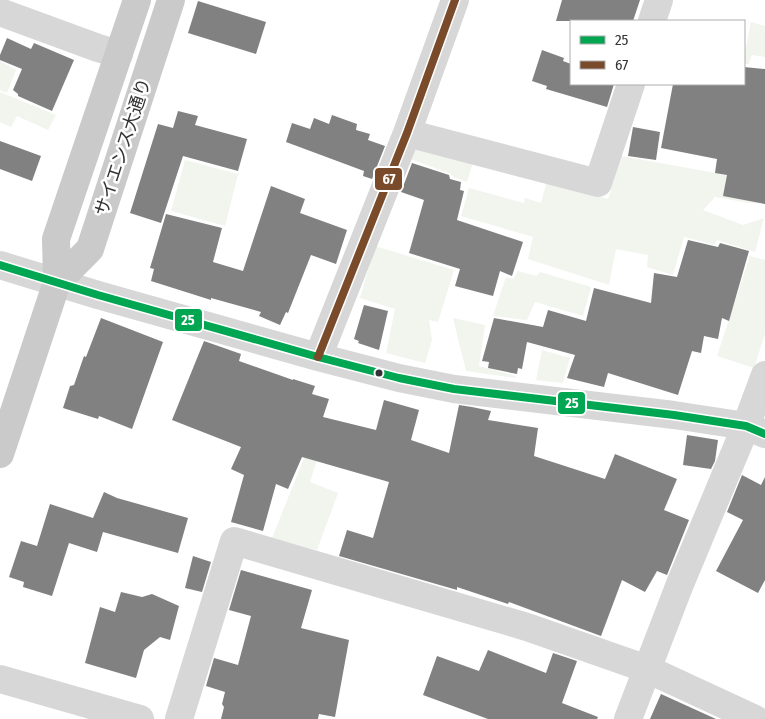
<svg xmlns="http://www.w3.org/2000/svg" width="765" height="719" font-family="'Fira Sans Condensed','Noto Sans JP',sans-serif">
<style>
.green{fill:#f1f5ed}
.building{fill:#818181}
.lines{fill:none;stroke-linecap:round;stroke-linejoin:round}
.minor{stroke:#d7d7d7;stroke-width:28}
.major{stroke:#cacaca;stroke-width:28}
.bus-1-casing{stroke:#fff;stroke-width:11}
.bus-2-casing{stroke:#fff;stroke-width:11}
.bus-1{stroke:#00a651;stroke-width:8}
.bus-2{stroke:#7a4b2a;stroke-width:8}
.bus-dot{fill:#333;stroke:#fff;stroke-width:2}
.labels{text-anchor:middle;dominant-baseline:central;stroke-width:5;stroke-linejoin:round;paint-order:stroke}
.street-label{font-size:18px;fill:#333;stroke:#fff}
.line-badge{stroke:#fff;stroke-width:2}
.badge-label{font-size:14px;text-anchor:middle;font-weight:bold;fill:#fff}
</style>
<rect width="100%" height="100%" fill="#fff"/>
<!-- green -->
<path class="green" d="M751 22 765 26V57L752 55 749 64H744V47H746Z
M0 61 16 70 7 93 0 90Z
M0 92 56 115 48 130 17 116 11 127 0 122Z
M418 149 473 162 467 182 453 177 451 174 408 158V154Z
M621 156 765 182V204L749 203 715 197 703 210 743 225 764 218 755 252 717 240 715 245 684 237 673 275 647 267 648 255 616 249 609 285 528 259 533 237 461 216 469 188 524 203 525 198 541 203 547 181 608 199Z
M185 160 238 174 225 226 171 211Z
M375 246 454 270 438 322 429 320 432 340 425 363 386 353 395 309 360 298Z
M750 256 765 260V334L754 368 717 356Z
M518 271 537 276 540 272 591 287 583 316 535 302 527 320 493 316 506 277 513 279Z
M453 318 485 325 479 366 515 376 516 378 466 371Z
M542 350 570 358 563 383 536 380Z
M315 431 325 434 310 482 338 493 317 550 272 538Z"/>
<!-- building -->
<path class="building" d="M562 0H640L633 21H556Z
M198 1 266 22 256 54 188 33Z
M7 38 31 49 34 43 74 60 52 111 18 96V94L13 90 22 69 0 60V55Z
M542 50 564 58 563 61 571 64V84H614L607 107 546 89 547 86 532 81Z
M744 67 765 69V204L723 196 727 175 715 173 717 159 661 148 673 84H744Z
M178 111 198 116 195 125 247 139 238 171 183 156 161 223 130 213 158 124 173 128Z
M332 115 357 124 356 130 370 134 368 140 385 146 372 179 363 176 364 171 286 142 292 123 310 129 314 118 329 124Z
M633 127 660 132 656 160 628 156Z
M0 141 41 156 32 181 0 169Z
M412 163 449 175 450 179 461 182 460 190 464 191 457 220 523 242 512 276 500 271 493 296 455 286 460 269 409 253 424 200 401 192Z
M271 186 305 199 300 213 347 230 336 264 311 255 288 313 286 312 280 325 259 316 261 312 211 298V300L151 281 154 269 150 268 166 214 222 228 213 262 243 271Z
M688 240 718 247 720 243 749 251 729 321 722 318 718 339 704 336 701 353 692 351 678 395 608 373 604 387 567 378 575 355 527 342 522 369 518 368 517 374 488 368 489 362 482 361 494 318 543 327 548 310 586 321 594 288 651 303 654 273 677 277Z
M364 305 388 311 379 350 358 343 359 341 354 339Z
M101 318 163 342 132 429 99 416 98 419 63 408 70 386 74 385 84 356 86 357Z
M204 341 241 354 239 361 293 380V379L315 386 312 394 329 399 323 417 376 430 384 400 419 410 411 440 449 453 459 405 472 407 491 411 488 420 538 428 534 456 605 479 615 454 677 479 664 510 689 520 667 575 657 571 645 592 622 580 601 636 509 602 508 604 457 587V590L339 556 347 530 373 538 389 482 302 457 288 489 276 484 263 531 231 522 244 475 231 469 241 447 172 420Z
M687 435 718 440 715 461 711 469 683 465Z
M742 475 761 485 765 477V580L758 593 716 571 743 520 727 512Z
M104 492 117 498 188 518 178 553 103 532 97 552 69 543 52 596 23 587 24 582 9 577 21 541 37 546 50 504 93 518Z
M193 556 211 562 202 592 185 588Z
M241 570 312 590 301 628 349 640 335 717 319 714 318 719H221L224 707 222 704 225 692 206 686 214 658 238 665 251 616 229 610Z
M121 592 142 597 152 594 179 606 170 640 160 637 144 650 136 678 85 663 100 607 115 612Z
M488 650 546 673 553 653 577 661 562 703 598 717 597 719H488L423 695 437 656 479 671Z
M661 694 716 719H650Z"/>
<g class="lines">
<!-- minor -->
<path class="minor" d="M0 12 98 48 119 54
M652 21 659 0
M407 133 598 183 631 84
M0 265 98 295 318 357 399 378 454 389 674 415 746 426 765 434
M318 357 407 133 455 0
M0 679 140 719
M179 719 234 541 527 627 647 669 755 719
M628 719 680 584 746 426 765 375"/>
<!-- major -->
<path class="major" d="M57 282 90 249 171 0
M0 454 57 282 56 239 137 0"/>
<defs>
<path id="bus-1" d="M0 265 98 295 318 357 399 378 454 389 674 415 746 426 765 434"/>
<path id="bus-2" d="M318 357 407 133 455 0"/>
</defs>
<!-- bus-1 casing -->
<use href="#bus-1" class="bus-1-casing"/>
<!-- bus-2 casing -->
<use href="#bus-2" class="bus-2-casing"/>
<!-- bus-1 -->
<use href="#bus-1" class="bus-1"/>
<!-- bus-2 -->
<use href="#bus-2" class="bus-2"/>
</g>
<!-- markers -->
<circle class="bus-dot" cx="379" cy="373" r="4.5"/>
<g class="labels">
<!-- street labels -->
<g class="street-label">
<text transform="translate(123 147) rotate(-72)">サイエンス大通り</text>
</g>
</g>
<g class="line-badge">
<rect x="374" y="167" width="29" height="24" rx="5" fill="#7a4b2a"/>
<rect x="174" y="308" width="29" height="24" rx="5" fill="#00a651"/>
<rect x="557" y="391" width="29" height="24" rx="5" fill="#00a651"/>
</g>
<g class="badge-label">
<text x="389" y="184">67</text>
<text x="188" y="325">25</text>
<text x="572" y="408">25</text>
</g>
<!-- legend -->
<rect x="570" y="20" width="175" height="65" fill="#ffffff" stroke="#adadad"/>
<rect x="580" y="36" width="25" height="8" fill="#00a651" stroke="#adadad"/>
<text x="615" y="45" font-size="15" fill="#333333">25</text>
<rect x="580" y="61" width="25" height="8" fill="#7a4b2a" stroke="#adadad"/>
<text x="615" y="70" font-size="15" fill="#333333">67</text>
</svg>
